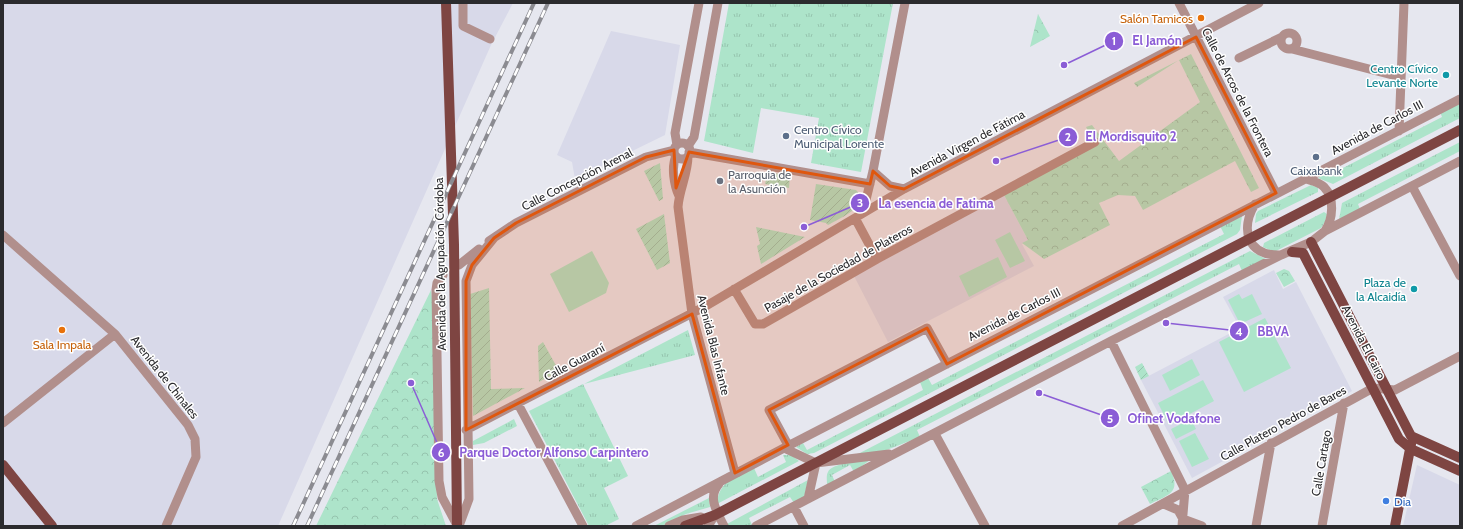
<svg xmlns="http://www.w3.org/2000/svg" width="1463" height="529" font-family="Cabin,sans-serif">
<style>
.built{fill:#d8d9e9}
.grass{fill:url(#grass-tufts)}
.park{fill:url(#park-crowns)}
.garden{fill:url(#garden-furrows)}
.pitch{fill:#ade4ca}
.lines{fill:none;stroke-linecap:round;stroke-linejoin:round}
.minor{stroke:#b18f8c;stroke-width:9}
.major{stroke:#7e4542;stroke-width:10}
.rail-casing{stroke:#8b8b91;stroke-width:4}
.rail{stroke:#fff;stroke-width:2.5;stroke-dasharray:8;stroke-linecap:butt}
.marked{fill:#df570e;fill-opacity:0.2;stroke:#df570e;stroke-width:3;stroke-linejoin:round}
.food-dot{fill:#e8710a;stroke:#fff;stroke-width:1.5}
.culture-dot{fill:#0f9aa8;stroke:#fff;stroke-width:1.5}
.service-dot{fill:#5c6f8a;stroke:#fff;stroke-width:1.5}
.worship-dot{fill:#6b7280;stroke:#fff;stroke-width:1.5}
.shop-dot{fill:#3f7fe0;stroke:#fff;stroke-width:1.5}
.labels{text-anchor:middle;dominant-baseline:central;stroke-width:3;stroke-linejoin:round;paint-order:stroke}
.food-label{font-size:12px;fill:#c56008;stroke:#fff;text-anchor:end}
.culture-label{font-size:12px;fill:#0d838f;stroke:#fff;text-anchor:end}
.street-label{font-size:12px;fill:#2b2b2e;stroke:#fff}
.service-label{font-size:12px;fill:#4e5e75;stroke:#fff;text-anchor:start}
.worship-label{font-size:12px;fill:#5b616d;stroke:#fff;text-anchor:start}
.shop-label{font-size:12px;fill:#366cbe;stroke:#fff;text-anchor:start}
.leader{fill:none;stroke:#8b5dd6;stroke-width:1.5}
.callout-dot{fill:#8b5dd6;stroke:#fff;stroke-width:1.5}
.mark-label{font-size:12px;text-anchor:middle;font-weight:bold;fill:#fff}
.callout-label{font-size:13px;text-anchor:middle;font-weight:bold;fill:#8b5dd6;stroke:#fff;stroke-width:3;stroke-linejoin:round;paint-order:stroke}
</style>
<defs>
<pattern id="grass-tufts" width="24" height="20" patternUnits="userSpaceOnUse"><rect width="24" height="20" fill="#ade4ca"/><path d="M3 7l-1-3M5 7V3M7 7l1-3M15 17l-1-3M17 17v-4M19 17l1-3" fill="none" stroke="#95c4ae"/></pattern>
<pattern id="park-crowns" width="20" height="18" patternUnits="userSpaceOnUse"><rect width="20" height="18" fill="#ade4ca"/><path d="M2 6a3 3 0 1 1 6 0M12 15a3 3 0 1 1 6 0" fill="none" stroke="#95c4ae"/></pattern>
<pattern id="garden-furrows" width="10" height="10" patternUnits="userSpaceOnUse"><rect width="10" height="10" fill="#ade4ca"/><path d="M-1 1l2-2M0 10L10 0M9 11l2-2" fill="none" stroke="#95c4ae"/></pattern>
</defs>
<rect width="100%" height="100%" fill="#e6e7ef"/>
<!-- built -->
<path class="built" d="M3 3H513L491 45 278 526H3Z
M611 31 680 45 665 135 575 179 572 162 557 155Z
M1004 195 1028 240 1022 244 1034 266 888 342 854 276Z
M1274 270 1283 289 1296 282 1352 391 1192 478 1141 380 1240 328 1223 297Z
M1417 465 1460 485V526H1403Z"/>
<!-- grass -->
<path class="grass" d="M729 3H893L861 172 811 163 819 118 761 108 753 153 704 141Z
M1460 102V118L1333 184 1318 178 1337 166 1339 170 1442 117 1440 112Z
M1460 142V151L1358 204 1360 209 1339 220 1342 203Z
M1311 185 1318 188V192L1255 223 1256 214 1258 211Z
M1324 212 1327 214 1325 222 1321 228 1276 251H1272L1263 247 1264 243Z
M1242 216 1240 230 1237 234 814 453 807 454 796 447 803 443 807 450 923 390 920 382 928 378 932 385 1224 234 1220 226Z
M1250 251 1266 259 1242 271 1239 264 917 430 920 437 884 451 856 455Z
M688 330 695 355 584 384Z
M583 384 628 476 604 488 619 519 605 526H589L529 411Z
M514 419 517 426 484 443 473 445V441Z
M783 455H791L799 461 717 504C719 480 735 478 754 468L758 477 786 462Z
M870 460 854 472 850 465 832 475 835 482 827 485C827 481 826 475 828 472 831 463 862 461 870 460Z
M808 480 804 498 794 503 790 497 749 518 752 525 749 526H729L727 524Z
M709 498 710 507 686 514 662 526H654Z"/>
<!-- park -->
<path class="park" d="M1038 14 1050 36 1030 47Z
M1191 54 1259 188 1251 192 1235 161 1143 210 1135 196 1118 195 1099 203 1110 225 1044 259 1022 243 1028 240 1004 195 1093 140 1086 127 1092 125 1119 161 1200 102 1179 60 1137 87 1134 83Z
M1284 269 1289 271 1295 281 1284 287 1276 273Z
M431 290 434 316 437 499 446 526H316Z
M1171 471C1181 493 1168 495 1150 504L1141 487Z"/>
<!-- garden -->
<path class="garden" d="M660 163 663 199 659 201 644 171Z
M768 172 790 176 789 188 765 184Z
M816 184 856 190C873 205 838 219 828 225L826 223 810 220Z
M664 214 670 263 657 270 636 229Z
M756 227 805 237 761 264 757 246 760 244Z
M489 288 491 389 525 388 473 416 470 294Z
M543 342 559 371 539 382 538 346Z
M1142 363 1149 376 1141 380 1135 367Z"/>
<!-- pitch -->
<path class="pitch" d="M1010 232 1025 261 1010 268 995 240Z
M592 251 609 283 606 293 569 312 550 274Z
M998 257 1007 277 969 297 959 276Z
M1239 294 1242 299 1252 294 1262 314 1240 324 1228 300Z
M1265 318 1291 368 1244 392 1219 342Z
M1192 359 1200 375 1170 391 1162 375Z
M1203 380 1214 401 1169 425 1158 403Z
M1191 419 1196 429 1176 439 1171 429Z
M1195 433 1209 459 1192 467 1179 441Z"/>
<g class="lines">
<!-- minor -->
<path class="minor" d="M463 3V26L490 39
M1179 3 1276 193
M1281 41a8 8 0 1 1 16 0a8 8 0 1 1-16 0Z
M1292 49 1400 77
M1239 58 1282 37
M1399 131 1404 3
M674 151a8 8 0 1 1 16 0a8 8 0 1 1-16 0Z
M677 145 675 133 699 3
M688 146 694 137 718 3
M689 152 870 184
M676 156C671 167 674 185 679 196
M688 156C688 174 679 190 678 207L692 314 735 473
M873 171 890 186 904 189
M1306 179C1312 181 1319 182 1324 187 1335 198 1333 219 1325 231
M1412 186 1460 276
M1255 204C1240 229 1247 256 1280 255
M863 212 873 171 905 3
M855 218 877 259
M3 235 115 334 188 425 195 439 196 457 166 526
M489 241 516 223 646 157 674 150
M459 265 479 249
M443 275 437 283 436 290 439 481 442 497 457 525
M734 289 755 324H763L877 259 1095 142
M1111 341 1185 490 1182 526
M518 404 583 526
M3 423 115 334
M466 430 706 306 904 189 1259 3
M935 434 985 526
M788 445 769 410 927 328 947 364
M784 448 816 463 889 454
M719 484C707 497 717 512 724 526
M808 499 816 463
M1164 504 1178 510 1183 519 1202 526
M794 507 804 526
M459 526 469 499 466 281 472 265 494 238
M636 526 784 448 1460 99
M669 526 683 520 701 517
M708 526 715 515
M756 526 1111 341 1281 255 1311 242 1325 231 1460 161
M1122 526 1373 388 1395 390 1460 356
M1256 526 1271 443
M1322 526 1344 403"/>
<!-- major -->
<path class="major" d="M446 3 454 245 457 526
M1311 242 1411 436 1460 458
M1292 252 1303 253 1305 257 1399 439 1411 449 1460 471
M3 465 52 526
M685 526 715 515 1460 130
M1395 526 1411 444"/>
<defs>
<path id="rail" d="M293 526 534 3
M307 526 548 3"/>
</defs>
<!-- rail casing -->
<use href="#rail" class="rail-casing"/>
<!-- rail -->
<use href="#rail" class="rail"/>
</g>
<!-- marked area -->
<path class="marked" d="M1196 37 1276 193 947 364 927 328 769 410 788 445 735 473 692 314 466 430V281L472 265 494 238 516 223 646 157 674 150 676 188 689 152 870 184 873 171 890 186 904 189Z"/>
<!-- markers -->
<g class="food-dot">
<circle cx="1201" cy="18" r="4"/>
<circle cx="62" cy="330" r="4"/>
</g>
<g class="culture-dot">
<circle cx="1446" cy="75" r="4"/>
<circle cx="1414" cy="289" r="4"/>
</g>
<g class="service-dot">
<circle cx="786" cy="136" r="4"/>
<circle cx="1316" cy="157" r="4"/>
</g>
<circle class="worship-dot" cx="720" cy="181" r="4"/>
<circle class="shop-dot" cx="1386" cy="501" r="4"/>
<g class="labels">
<!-- food labels -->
<g class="food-label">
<text x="1193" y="18">Salón Tamicos</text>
<text x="62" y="344" text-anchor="middle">Sala Impala</text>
</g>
<!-- culture labels -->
<g class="culture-label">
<text x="1438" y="68">Centro Cívico<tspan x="1438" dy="14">Levante Norte</tspan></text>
<text x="1406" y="282">Plaza de<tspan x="1406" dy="14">la Alcaidía</tspan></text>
</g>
<!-- street labels -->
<g class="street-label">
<text transform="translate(1238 92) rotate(63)">Calle de Arcos de la Frontera</text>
<text transform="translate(1377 127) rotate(-28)">Avenida de Carlos III</text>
<text transform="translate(967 143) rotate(-28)">Avenida Virgen de Fátima</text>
<text transform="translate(577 179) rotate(-27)">Calle Concepción Arenal</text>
<text transform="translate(440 264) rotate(-91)">Avenida de la Agrupación Córdoba</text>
<text transform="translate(838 268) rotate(-29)">Pasaje de la Sociedad de Plateros</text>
<text transform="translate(1014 314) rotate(-27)">Avenida de Carlos III</text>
<text transform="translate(1364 342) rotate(63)">Avenida El Cairo</text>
<text transform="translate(714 345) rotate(76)">Avenida Blas Infante</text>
<text transform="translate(574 362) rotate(-28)">Calle Guaraní</text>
<text transform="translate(165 377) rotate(52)">Avenida de Chinales</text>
<text transform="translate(1283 423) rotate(-29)">Calle Platero Pedro de Bares</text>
<text transform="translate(1321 463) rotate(-80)">Calle Cartago</text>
</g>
<!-- service labels -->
<g class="service-label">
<text x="794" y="129">Centro Cívico<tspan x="794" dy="14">Municipal Lorente</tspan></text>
<text x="1316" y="170" text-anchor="middle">Caixabank</text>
</g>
<!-- worship labels -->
<g class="worship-label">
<text x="728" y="174">Parroquia de<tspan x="728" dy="14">la Asunción</tspan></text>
</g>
<!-- shop labels -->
<g class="shop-label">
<text x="1394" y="501">Dia</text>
</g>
</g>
<!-- callouts -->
<path class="leader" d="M1064 65L1114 41M996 161L1068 137M804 227L860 203M1166 323L1239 331M1039 393L1110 418M411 383L441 452"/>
<g class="callout-dot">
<circle cx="1064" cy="65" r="4"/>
<circle cx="996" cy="161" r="4"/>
<circle cx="804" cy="227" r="4"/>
<circle cx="1166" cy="323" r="4"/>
<circle cx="1039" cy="393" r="4"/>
<circle cx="411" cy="383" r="4"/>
<circle cx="1114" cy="41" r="10"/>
<circle cx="1068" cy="137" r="10"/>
<circle cx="860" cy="203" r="10"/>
<circle cx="1239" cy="331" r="10"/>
<circle cx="1110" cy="418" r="10"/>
<circle cx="441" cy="452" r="10"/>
</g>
<g class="mark-label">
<text x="1114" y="45">1</text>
<text x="1068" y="141">2</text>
<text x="860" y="207">3</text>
<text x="1239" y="336">4</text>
<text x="1110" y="423">5</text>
<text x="441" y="457">6</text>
</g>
<g class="callout-label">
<text x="1157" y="45">El Jamón</text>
<text x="1131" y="141">El Mordisquito 2</text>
<text x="936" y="208">La esencia de Fatima</text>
<text x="1273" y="336">BBVA</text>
<text x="1174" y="423">Ofinet Vodafone</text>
<text x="554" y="457">Parque Doctor Alfonso Carpintero</text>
</g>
<!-- border -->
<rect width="1463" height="529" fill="none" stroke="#2b2b2e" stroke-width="8"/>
</svg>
